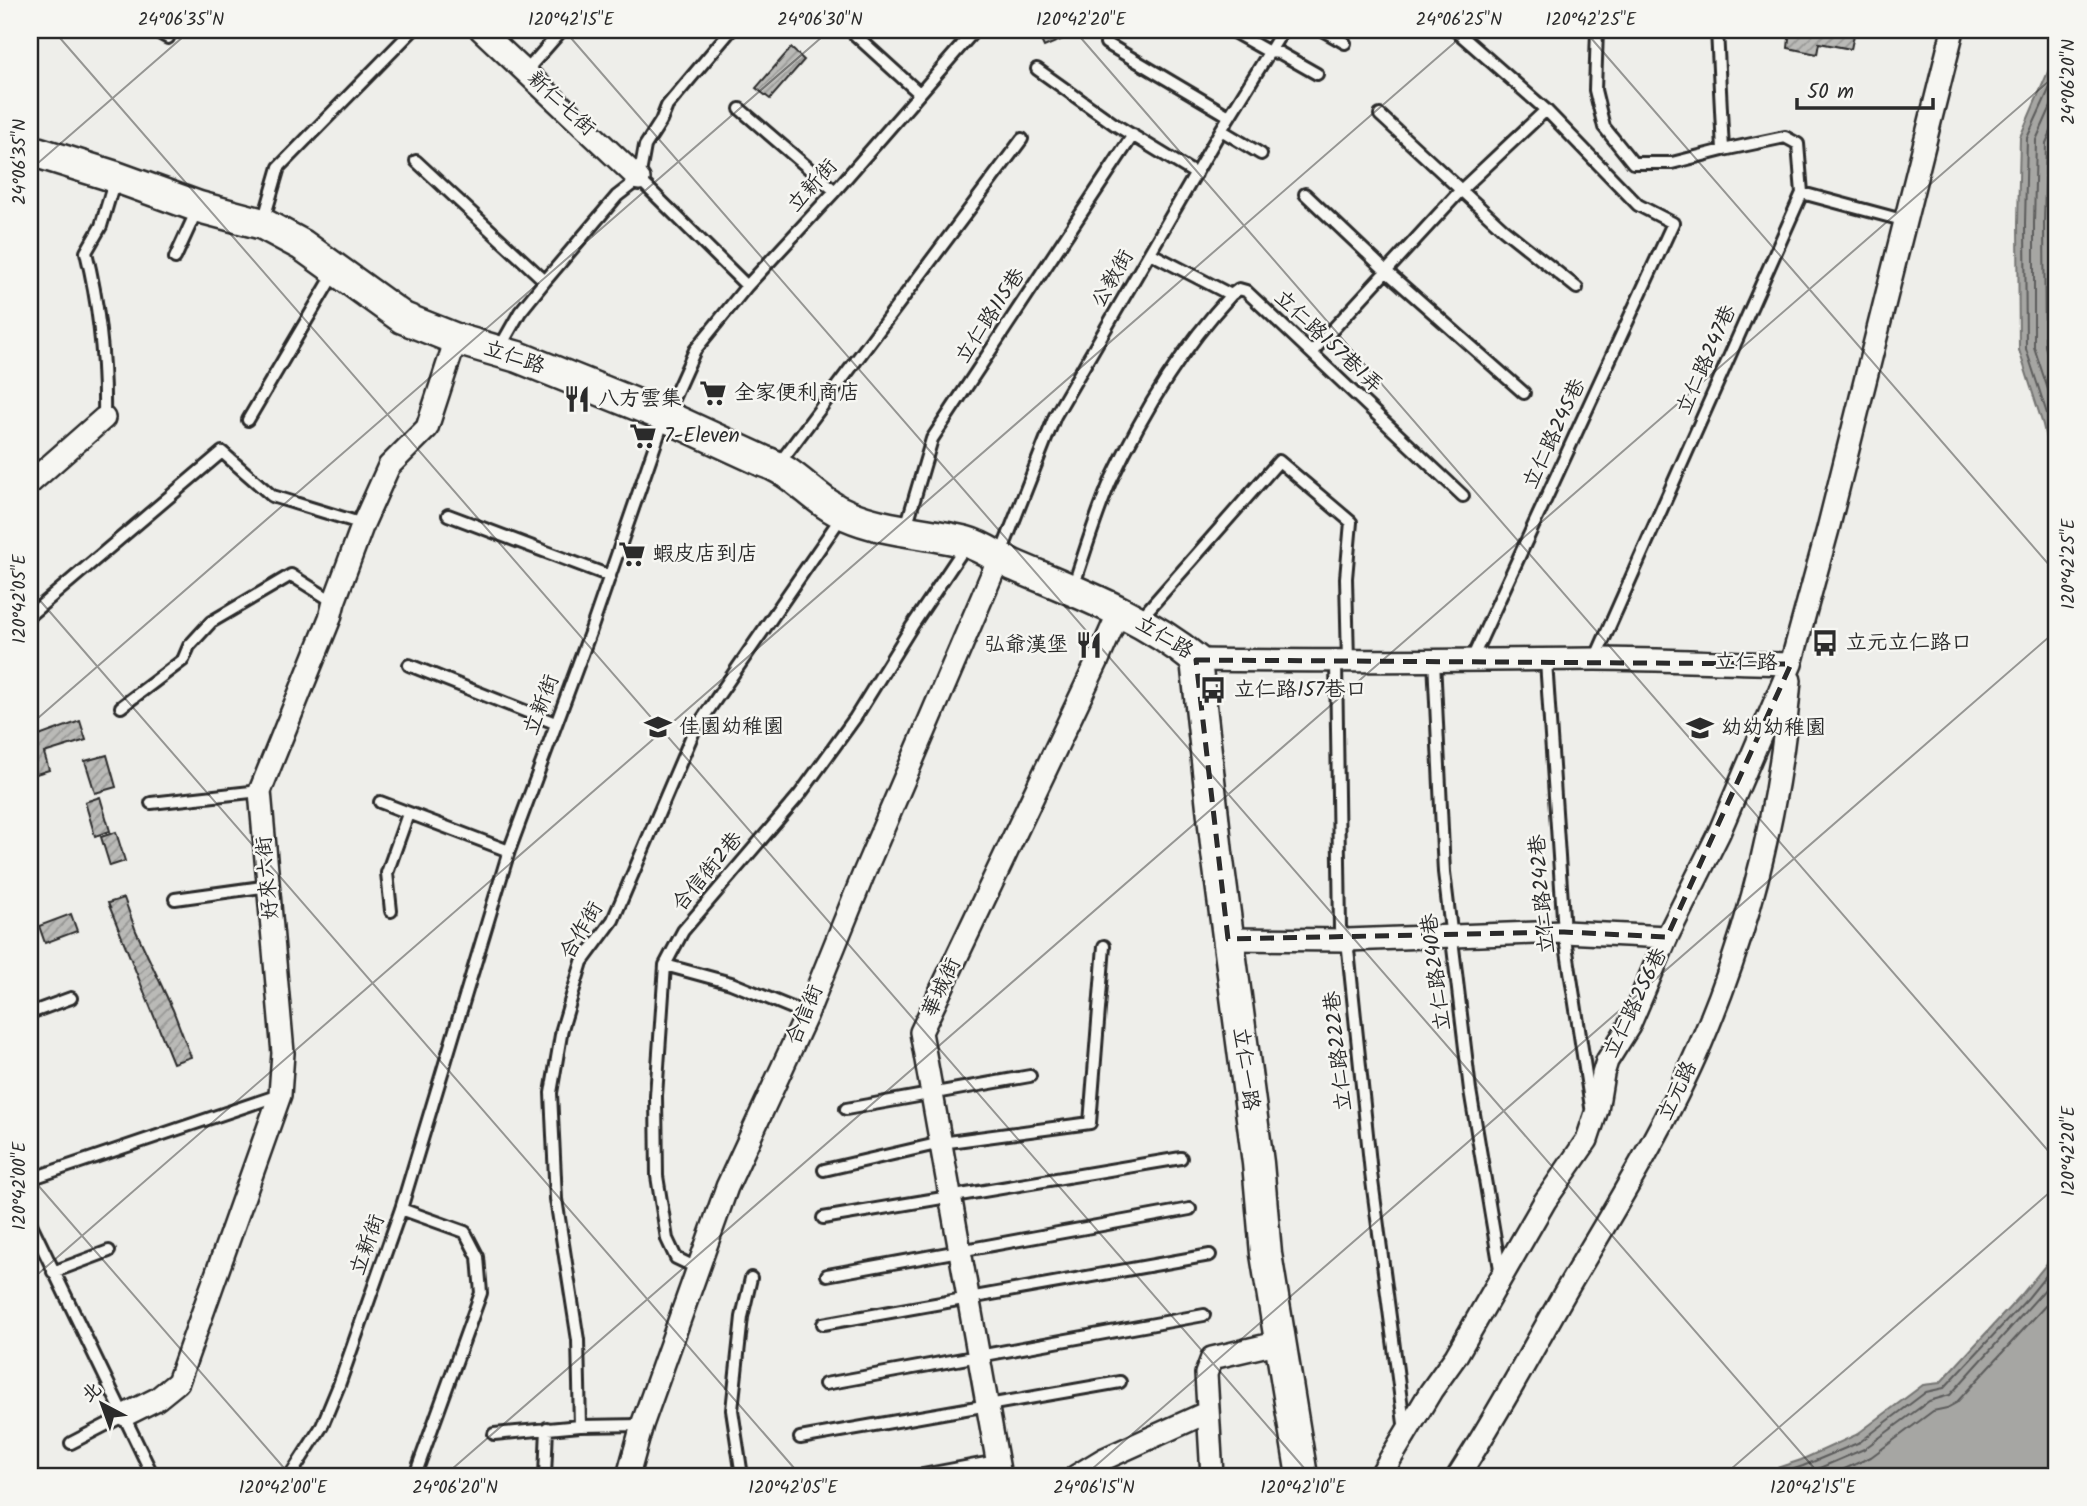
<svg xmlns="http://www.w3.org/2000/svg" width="2087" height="1506" font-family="Kalam,'LXGW WenKai TC',sans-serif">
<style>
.water{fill:#a6a6a3;stroke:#757573;stroke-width:2}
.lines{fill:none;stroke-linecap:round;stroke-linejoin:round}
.shore{stroke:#5c5c5b;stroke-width:2}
.building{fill:url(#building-hatch);stroke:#2b2b2b;stroke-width:2}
.lane-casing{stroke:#2b2b2b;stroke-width:16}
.street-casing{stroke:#2b2b2b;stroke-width:26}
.secondary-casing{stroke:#2b2b2b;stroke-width:35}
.lane{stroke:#f6f6f2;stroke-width:10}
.street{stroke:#f6f6f2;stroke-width:21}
.secondary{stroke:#f6f6f2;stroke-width:30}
.marked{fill:none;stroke:#2b2b2b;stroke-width:5;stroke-dasharray:14 9;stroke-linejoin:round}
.ticks{fill:none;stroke:#2b2b2b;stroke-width:2;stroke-opacity:0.45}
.labels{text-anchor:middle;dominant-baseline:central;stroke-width:5;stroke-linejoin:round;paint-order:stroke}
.street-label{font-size:21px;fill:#2b2b2b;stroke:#f6f6f2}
.poi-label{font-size:21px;fill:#2b2b2b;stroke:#f6f6f2;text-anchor:start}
.neatline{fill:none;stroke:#2b2b2b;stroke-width:2.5}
.ticks-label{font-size:18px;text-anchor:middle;fill:#2b2b2b}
</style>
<defs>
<pattern id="building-hatch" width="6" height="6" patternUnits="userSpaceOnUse" patternTransform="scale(1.75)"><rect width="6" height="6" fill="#babab7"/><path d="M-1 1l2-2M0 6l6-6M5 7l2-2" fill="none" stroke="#979795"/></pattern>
</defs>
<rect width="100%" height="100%" fill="#eeeeea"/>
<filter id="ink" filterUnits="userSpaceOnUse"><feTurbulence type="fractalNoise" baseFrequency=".0143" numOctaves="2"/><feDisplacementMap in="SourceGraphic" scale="14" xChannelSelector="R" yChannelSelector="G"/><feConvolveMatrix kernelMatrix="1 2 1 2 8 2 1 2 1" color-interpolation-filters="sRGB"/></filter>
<g filter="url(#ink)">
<!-- water -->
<path class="water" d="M2057 51V486L2043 425 2019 350 2018 223 2020 137Z
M2057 1251V1469L2049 1476H1753L1801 1460 1856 1435 1923 1385 1940 1383 2023 1293Z"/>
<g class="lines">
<!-- shore -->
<path class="shore" d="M2057 72 2027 138 2025 223 2026 349 2050 423 2057 455
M2057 93 2036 140 2034 223V347L2057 417
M2057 118 2046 143 2044 223 2045 346 2057 384
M1774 1476 1803 1466 1860 1442 1926 1392 1944 1388 2028 1298 2057 1262
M1801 1476 1864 1449 1929 1401 1950 1395 2057 1276
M1829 1476 1871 1457 1933 1411 1947 1408 1956 1403 2057 1293"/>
</g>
<!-- building -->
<path class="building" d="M1036 30H1084L1044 47Z
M1787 30H1855L1851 49 1819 43 1817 54 1788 48 1789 38 1787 37Z
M791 48 804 60 770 99 756 88Z
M30 719H33L39 736 80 721 86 740 44 753 49 770 30 776Z
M107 755 116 787 95 793 85 761Z
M100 797 110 831 95 836 85 802Z
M116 832 125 861 110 866 101 837Z
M124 898 136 931 173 1010 191 1057 173 1063 108 903Z
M71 914 77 931 45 943 39 926Z"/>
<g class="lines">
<defs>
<path id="lane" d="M154 30 168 38
M1230 30 1269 52 1280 53 1317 74
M1322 30 1345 43
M1455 30 1546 110 1638 205 1673 223 1471 661
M1717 30 1723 150
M852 32 919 93
M1106 43 1229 116
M1037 69 1114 124 1196 174
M526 71 562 30
M740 109 835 191
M1380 115 1503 229 1577 288
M1221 130 1261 154
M416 161 545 281
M639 179 747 286
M1802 193 1906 221
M1305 194 1386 271 1524 393
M263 222 279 167 413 30
M1150 253 1231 295 1239 289 1246 291 1463 496
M175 258 197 210
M499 349 520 312 545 281 617 196 639 179 645 146 661 121 667 106 731 30
M1312 352 1461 190 1546 110
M104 418C105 364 99 305 86 252L101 226 115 179
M248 420 335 272
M778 465 1022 139
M448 515 610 576
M906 527 932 439 1133 135
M1000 556 1055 416 1221 130 1283 30
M1073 587C1085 552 1096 514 1111 480 1142 414 1181 349 1231 295
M30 615 222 452 272 496 363 524
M1140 619 1279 461 1351 522 1346 578 1348 662
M1595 659 1802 193 1798 144 1785 137 1723 150 1672 163H1633L1604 127 1595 90 1597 30
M1434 660 1444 872 1470 1090 1501 1275
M1546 661 1564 932 1591 1107
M1336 662 1340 928 1347 940 1371 1173 1405 1431
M409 665 555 723
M121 707 183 660 189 646 211 622 291 575 334 602
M380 802 509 851
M151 803 260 791
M175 899 269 886
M391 911 387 873 408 814
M665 965 731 983 807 1014
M30 1013 71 998
M846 1109 1030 1076
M824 1170 941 1143 1090 1123 1104 946
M30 1179 279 1095
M401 1209 465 1232 478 1257 481 1293 418 1467V1476
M823 1218 1181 1158
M30 1222 153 1476
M699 1269 676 1258 667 1239 657 1176 656 1096 665 965 683 931 800 794 855 718 912 626 967 544
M53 1272 109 1251
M827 1275 1190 1209
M823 1324 1210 1255
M825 1384 1204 1315
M580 1426 578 1340 556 1199 551 1093 562 1029 582 962 613 920 694 731 842 516
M494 1434 580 1426 642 1425
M800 1438 1120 1382
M71 1443 125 1415
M290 1476 322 1426 339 1385 401 1209 509 851 591 630 664 419 695 350 747 286 835 191 975 30
M545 1476 547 1428
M742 1476 732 1410 742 1317 751 1278
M917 1476 997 1461"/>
<path id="street" d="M481 30 639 179
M30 483 104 418
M1196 660C1329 662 1462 660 1595 659 1660 659 1726 663 1791 664
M1228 939 1347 940 1564 932 1667 937
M125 1415 157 1399 178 1382 280 1095 283 1053 260 791 330 618 334 602 363 524 389 466 427 428 456 339
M628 1476 642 1425 727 1187 807 1014 864 873 999 558
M1000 1476 921 1032 1097 662 1119 612
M1076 1476 1104 1459 1208 1412
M1212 1476 1206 1374 1212 1358 1281 1342
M1380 1476 1431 1391 1456 1356 1545 1201 1587 1140 1597 1110 1603 1074 1607 1061 1629 1026 1667 937 1719 833 1791 664 1828 529 1953 30
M1458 1476C1497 1416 1531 1352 1567 1289 1614 1209 1664 1129 1701 1043 1750 929 1780 805 1790 680"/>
<path id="secondary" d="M30 150 116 177 199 207 263 224 302 245 403 318 456 339 518 357 665 416 763 461C795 471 815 502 847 515 883 531 927 532 966 542 982 546 998 558 1013 565 1076 592 1143 616 1196 660L1217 853 1258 1163 1266 1254 1302 1476"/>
</defs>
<!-- lane casing -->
<use href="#lane" class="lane-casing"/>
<!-- street casing -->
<use href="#street" class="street-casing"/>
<!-- secondary casing -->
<use href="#secondary" class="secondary-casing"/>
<!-- lane -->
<use href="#lane" class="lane"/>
<!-- street -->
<use href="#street" class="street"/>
<!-- secondary -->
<use href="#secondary" class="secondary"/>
</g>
</g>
<!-- marked area -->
<path class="marked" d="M1196 660 1791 664 1667 937 1564 932 1228 939Z"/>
<!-- ticks -->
<path class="ticks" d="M53 30 1311 1476M564 30 1821 1476M1074 30 2057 1161M1584 30 2057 574M30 170 191 30M30 589 801 1476M30 725 830 30M30 1176 291 1476M30 1281 1469 30M444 1476 2057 74M1084 1476 2057 630M1723 1476 2057 1186"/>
<!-- icons -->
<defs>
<symbol id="supermarket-bare" viewBox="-9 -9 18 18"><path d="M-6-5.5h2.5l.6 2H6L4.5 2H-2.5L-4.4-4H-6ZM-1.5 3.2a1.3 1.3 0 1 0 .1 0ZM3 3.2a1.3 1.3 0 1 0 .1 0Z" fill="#2b2b2b" stroke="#f6f6f2" stroke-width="2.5" paint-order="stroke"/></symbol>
<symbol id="restaurant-bare" viewBox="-9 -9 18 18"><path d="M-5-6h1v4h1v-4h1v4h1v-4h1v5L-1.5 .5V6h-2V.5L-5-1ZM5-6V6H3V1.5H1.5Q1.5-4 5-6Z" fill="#2b2b2b" stroke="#f6f6f2" stroke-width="2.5" paint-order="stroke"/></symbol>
<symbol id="bus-bare" viewBox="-9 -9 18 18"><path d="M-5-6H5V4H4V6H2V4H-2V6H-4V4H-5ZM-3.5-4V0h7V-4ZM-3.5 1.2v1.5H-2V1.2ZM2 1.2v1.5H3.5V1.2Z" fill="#2b2b2b" stroke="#f6f6f2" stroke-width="2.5" paint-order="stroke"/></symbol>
<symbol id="school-bare" viewBox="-9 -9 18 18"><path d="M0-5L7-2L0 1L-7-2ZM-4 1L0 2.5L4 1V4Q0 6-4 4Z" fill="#2b2b2b" stroke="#f6f6f2" stroke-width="2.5" paint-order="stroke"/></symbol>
</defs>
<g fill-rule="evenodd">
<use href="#supermarket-bare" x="694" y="374" width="38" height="38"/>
<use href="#restaurant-bare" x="558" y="380" width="38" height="38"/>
<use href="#supermarket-bare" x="624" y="417" width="38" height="38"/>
<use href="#supermarket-bare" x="613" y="535" width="38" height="38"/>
<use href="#bus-bare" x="1806" y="624" width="38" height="38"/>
<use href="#restaurant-bare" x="1070" y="626" width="38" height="38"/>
<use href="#bus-bare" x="1194" y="671" width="38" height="38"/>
<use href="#school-bare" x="639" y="708" width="38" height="38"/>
<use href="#school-bare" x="1681" y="709" width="38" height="38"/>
</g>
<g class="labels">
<!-- street labels -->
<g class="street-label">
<text transform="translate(561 104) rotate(43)">新仁七街</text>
<text transform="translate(813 186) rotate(-48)">立新街</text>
<text transform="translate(1113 279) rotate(-60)">公教街</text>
<text transform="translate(991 316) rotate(-57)">立仁路115巷</text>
<text transform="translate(1328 342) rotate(43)">立仁路157巷1弄</text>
<text transform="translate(514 358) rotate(19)">立仁路</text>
<text transform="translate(1707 360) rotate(-66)">立仁路247巷</text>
<text transform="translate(1555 434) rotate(-65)">立仁路245巷</text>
<text transform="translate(1164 638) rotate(31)">立仁路</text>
<text transform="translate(1746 663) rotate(1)">立仁路</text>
<text transform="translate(542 705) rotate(-69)">立新街</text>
<text transform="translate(708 872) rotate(-50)">合信街2巷</text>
<text transform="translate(268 878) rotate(-95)">好來六街</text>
<text transform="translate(1543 894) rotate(-95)">立仁路242巷</text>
<text transform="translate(582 931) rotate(-59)">合作街</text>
<text transform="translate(1437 972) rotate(-97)">立仁路240巷</text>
<text transform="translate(942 988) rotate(-65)">華城街</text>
<text transform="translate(1636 1003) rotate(-64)">立仁路256巷</text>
<text transform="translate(805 1015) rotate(-67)">合信街</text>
<text transform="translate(1339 1051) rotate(-96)">立仁路222巷</text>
<text transform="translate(1245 1069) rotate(82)">立仁一路</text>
<text transform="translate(1678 1091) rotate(-64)">立元路</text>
<text transform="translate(368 1245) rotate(-70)">立新街</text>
</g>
<!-- poi labels -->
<g class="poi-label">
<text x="734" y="393">全家便利商店</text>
<text x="598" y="399">八方雲集</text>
<text x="664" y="436">7-Eleven</text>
<text x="653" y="554">蝦皮店到店</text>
<text x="1846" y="643">立元立仁路口</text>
<text x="1068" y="645" text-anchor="end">弘爺漢堡</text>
<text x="1234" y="690">立仁路157巷口</text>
<text x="679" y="727">佳園幼稚園</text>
<text x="1721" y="728">幼幼幼稚園</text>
</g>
</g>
<!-- margin -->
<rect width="2087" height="1506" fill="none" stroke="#f6f6f2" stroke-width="77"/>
<!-- north arrow -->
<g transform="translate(102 1404) rotate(319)" stroke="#f6f6f2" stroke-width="5" paint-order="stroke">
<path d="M0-5L12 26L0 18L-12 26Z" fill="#2b2b2b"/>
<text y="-10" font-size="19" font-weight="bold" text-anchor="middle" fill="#2b2b2b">北</text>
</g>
<!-- scale -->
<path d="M1797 98v10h136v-10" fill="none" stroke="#2b2b2b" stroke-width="3.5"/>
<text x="1807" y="98" font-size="21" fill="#2b2b2b" stroke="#f6f6f2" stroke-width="5" paint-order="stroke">50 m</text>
<rect x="38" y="38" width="2010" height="1430" class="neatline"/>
<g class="ticks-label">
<text x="181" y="25">24°06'35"N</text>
<text x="571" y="25">120°42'15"E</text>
<text x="820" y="25">24°06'30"N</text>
<text x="1081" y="25">120°42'20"E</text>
<text x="1459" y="25">24°06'25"N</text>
<text x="1591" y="25">120°42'25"E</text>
<text transform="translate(2068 82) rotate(-90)" y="6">24°06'20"N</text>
<text transform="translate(19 162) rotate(-90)" y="6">24°06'35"N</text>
<text transform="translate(2068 564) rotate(-90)" y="6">120°42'25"E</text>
<text transform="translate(19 599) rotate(-90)" y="6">120°42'05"E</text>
<text transform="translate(2068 1151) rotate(-90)" y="6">120°42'20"E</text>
<text transform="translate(19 1186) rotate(-90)" y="6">120°42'00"E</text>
<text x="283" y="1493">120°42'00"E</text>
<text x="455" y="1493">24°06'20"N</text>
<text x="793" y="1493">120°42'05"E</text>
<text x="1094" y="1493">24°06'15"N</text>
<text x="1303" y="1493">120°42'10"E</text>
<text x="1813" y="1493">120°42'15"E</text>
</g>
</svg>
